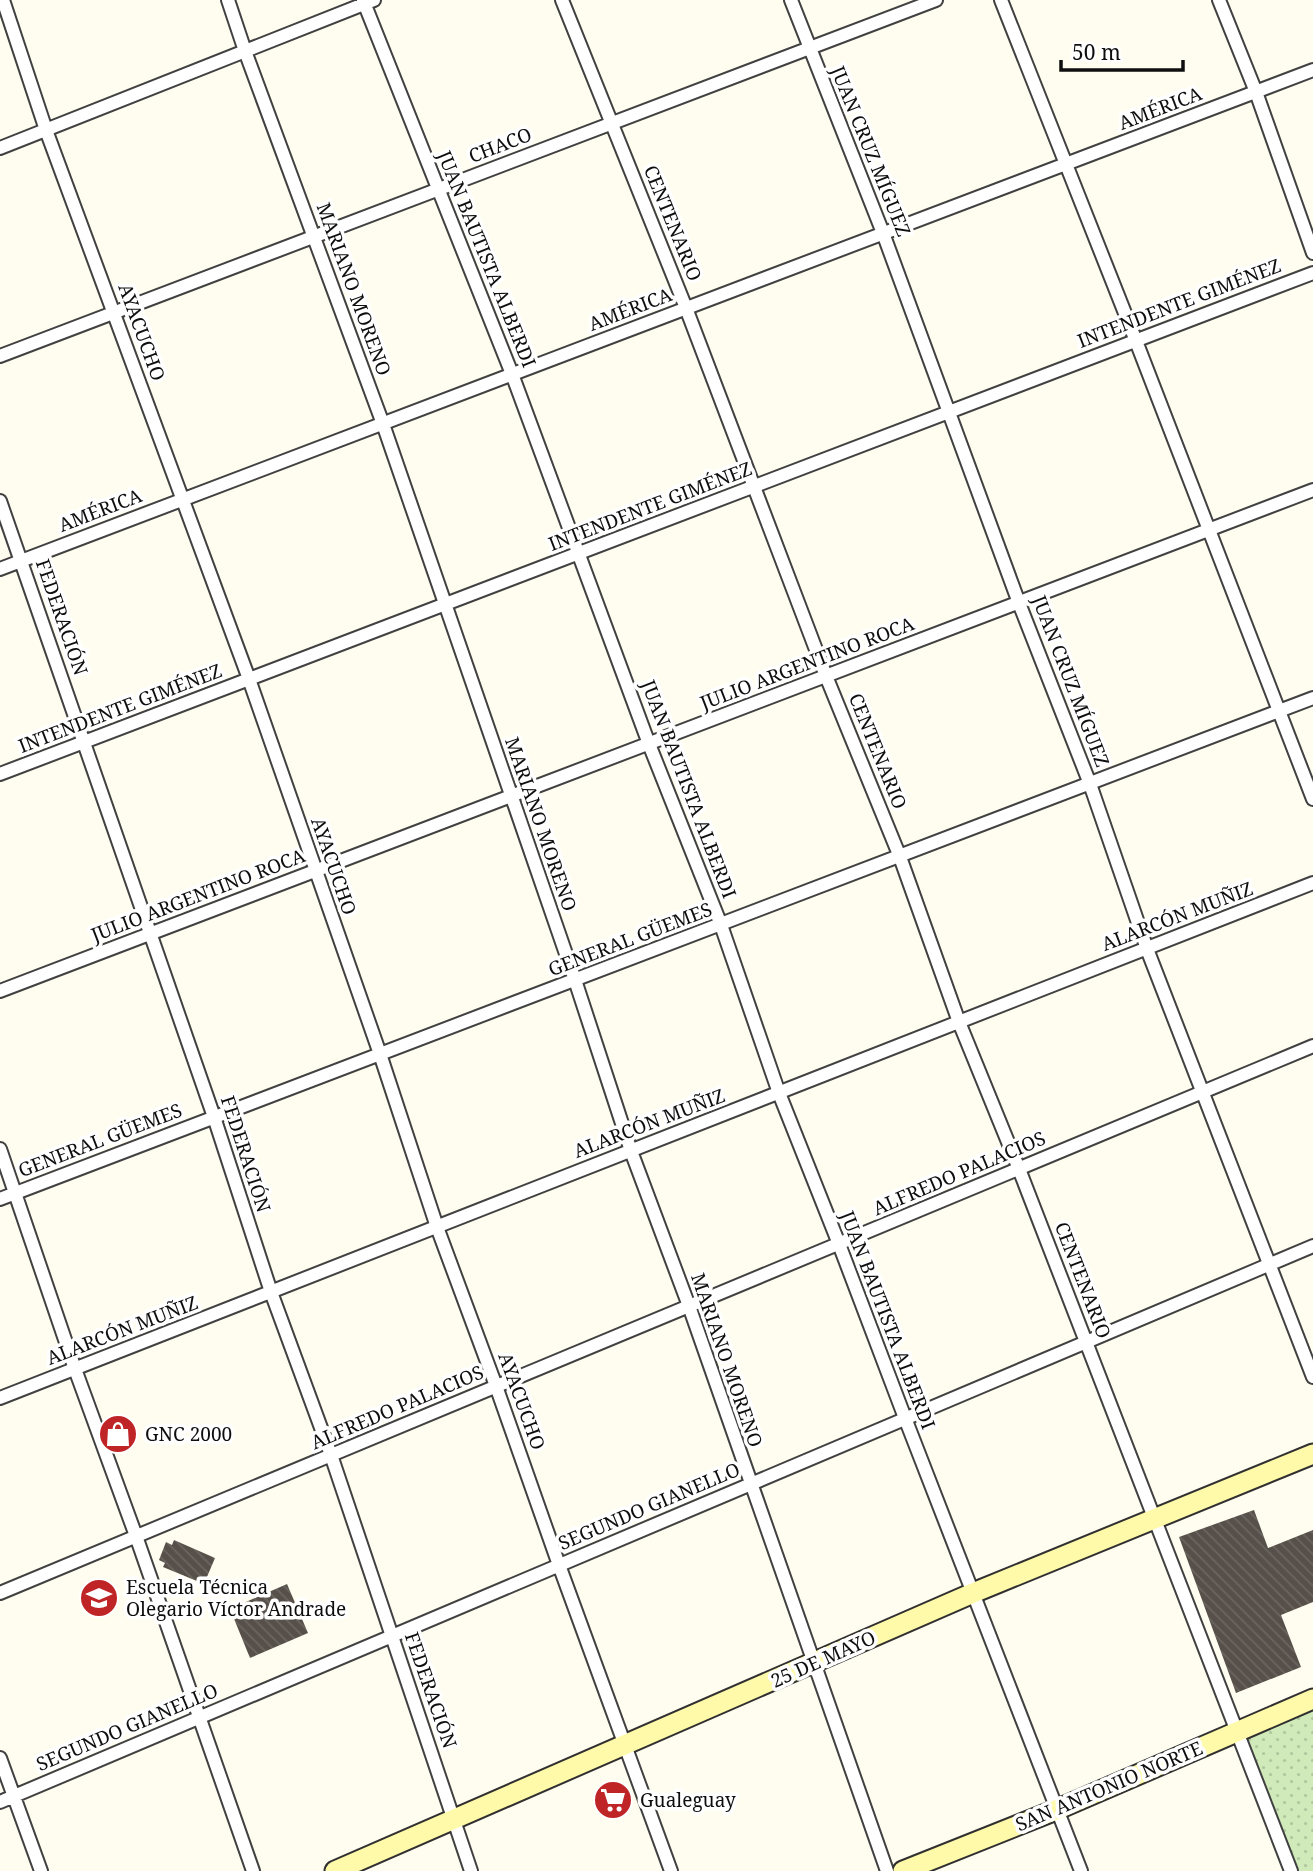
<svg xmlns="http://www.w3.org/2000/svg" width="1313" height="1871" font-family="'Noto Serif',serif">
<style>
.park{fill:url(#park-dots)}
.building{fill:url(#building-back-hatch)}
.lines{fill:none;stroke-linecap:round;stroke-linejoin:round}
.street-casing{stroke:#414141;stroke-width:16}
.secondary-casing{stroke:#303030;stroke-width:23}
.street{stroke:#fff;stroke-width:12}
.secondary{stroke:#fff9aa;stroke-width:19}
.labels{text-anchor:middle;dominant-baseline:central;stroke-width:7;stroke-linejoin:round;paint-order:stroke}
.street-label{font-size:19px;fill:#0e0e0e;stroke:#fff}
.poi-label{font-size:19px;fill:#0e0e0e;stroke:#fff;text-anchor:start}
</style>
<defs>
<pattern id="park-dots" width="8" height="8" patternUnits="userSpaceOnUse" patternTransform="scale(1.75)"><rect width="8" height="8" fill="#d0eab9"/><path d="M2 2h.1M6 6h.1" fill="none" stroke="#b1c89e" stroke-width="1.8" stroke-linecap="round"/></pattern>
<pattern id="building-back-hatch" width="6" height="6" patternUnits="userSpaceOnUse" patternTransform="scale(1.75)"><rect width="6" height="6" fill="#57504a"/><path d="M-1 5l2 2M0 0l6 6M5-1l2 2" fill="none" stroke="#6a6560"/></pattern>
</defs>
<rect width="100%" height="100%" fill="#fffdef"/>
<!-- park -->
<path class="park" d="M1313 1699V1871H1291L1237 1731Z"/>
<!-- building -->
<path class="building" d="M1254 1510 1268 1548 1313 1530V1602L1281 1615 1301 1667 1236 1693 1179 1537Z
M174 1540 215 1558 204 1584 163 1567 165 1563 159 1560 166 1542 172 1545Z
M287 1584 308 1633 250 1658 230 1609Z"/>
<g class="lines">
<defs>
<path id="street" d="M3 0 46 130 249 679 380 1054 437 1227 496 1386 559 1565 671 1871
M228 0 245 51 383 424 575 980 631 1151 689 1306 887 1871
M363 0 512 374 649 744 721 925 779 1093 839 1244 905 1418 1081 1871
M562 0 686 308 826 676 900 857 959 1022 1019 1169 1291 1871
M791 0 883 233 1019 603 1090 784 1147 949 1313 1377
M1001 0 1136 341 1313 799
M1219 0 1256 92 1313 253
M0 148 374 0
M0 356 936 0
M0 501 214 1117 271 1292 331 1455 471 1871
M0 569 1313 70
M0 774 1313 273
M0 991 1313 490
M0 1149 75 1369 136 1536 253 1871
M0 1199 1313 698
M0 1398 1313 883
M0 1593 1313 1046
M0 1758 41 1871
M0 1802 1313 1246"/>
<path id="secondary" d="M335 1871 973 1593 1313 1454
M903 1871 1056 1810 1313 1699"/>
</defs>
<!-- street casing -->
<use href="#street" class="street-casing"/>
<!-- secondary casing -->
<use href="#secondary" class="secondary-casing"/>
<!-- street -->
<use href="#street" class="street"/>
<!-- secondary -->
<use href="#secondary" class="secondary"/>
</g>
<!-- icons -->
<defs>
<symbol id="shop-disc" viewBox="-11 -11 22 22"><circle r="9.5" fill="#bf2527" stroke="#fff"/><path d="M-5-2.5h2.3a2.7 3.5 0 0 1 5.4 0H5L5.5 6h-11ZM-1.5-2.5h3a1.5 2.3 0 0 0-3 0Z" fill="#fff"/></symbol>
<symbol id="school-disc" viewBox="-11 -11 22 22"><circle r="9.5" fill="#bf2527" stroke="#fff"/><path d="M0-5L7-2L0 1L-7-2ZM-4 1L0 2.5L4 1V4Q0 6-4 4Z" fill="#fff"/></symbol>
<symbol id="supermarket-disc" viewBox="-11 -11 22 22"><circle r="9.5" fill="#bf2527" stroke="#fff"/><path d="M-6-5.5h2.5l.6 2H6L4.5 2H-2.5L-4.4-4H-6ZM-1.5 3.2a1.3 1.3 0 1 0 .1 0ZM3 3.2a1.3 1.3 0 1 0 .1 0Z" fill="#fff"/></symbol>
</defs>
<g fill-rule="evenodd">
<use href="#shop-disc" x="96" y="1412" width="44" height="44"/>
<use href="#school-disc" x="77" y="1576" width="44" height="44"/>
<use href="#supermarket-disc" x="591" y="1778" width="44" height="44"/>
</g>
<g class="labels">
<!-- street labels -->
<g class="street-label">
<text transform="translate(1160 108) rotate(-21)">AMÉRICA</text>
<text transform="translate(500 145) rotate(-21)">CHACO</text>
<text transform="translate(871 151) rotate(68)">JUAN CRUZ MÍGUEZ</text>
<text transform="translate(673 223) rotate(68)">CENTENARIO</text>
<text transform="translate(487 259) rotate(68)">JUAN BAUTISTA ALBERDI</text>
<text transform="translate(354 289) rotate(70)">MARIANO MORENO</text>
<text transform="translate(1179 303) rotate(-21)">INTENDENTE GIMÉNEZ</text>
<text transform="translate(630 309) rotate(-21)">AMÉRICA</text>
<text transform="translate(142 332) rotate(70)">AYACUCHO</text>
<text transform="translate(650 506) rotate(-21)">INTENDENTE GIMÉNEZ</text>
<text transform="translate(100 510) rotate(-21)">AMÉRICA</text>
<text transform="translate(62 617) rotate(71)">FEDERACIÓN</text>
<text transform="translate(807 663) rotate(-21)">JULIO ARGENTINO ROCA</text>
<text transform="translate(1071 681) rotate(69)">JUAN CRUZ MÍGUEZ</text>
<text transform="translate(120 708) rotate(-21)">INTENDENTE GIMÉNEZ</text>
<text transform="translate(878 751) rotate(68)">CENTENARIO</text>
<text transform="translate(689 789) rotate(69)">JUAN BAUTISTA ALBERDI</text>
<text transform="translate(541 824) rotate(71)">MARIANO MORENO</text>
<text transform="translate(334 866) rotate(71)">AYACUCHO</text>
<text transform="translate(198 895) rotate(-21)">JULIO ARGENTINO ROCA</text>
<text transform="translate(1177 916) rotate(-21)">ALARCÓN MUÑIZ</text>
<text transform="translate(630 939) rotate(-21)">GENERAL GÜEMES</text>
<text transform="translate(649 1123) rotate(-21)">ALARCÓN MUÑIZ</text>
<text transform="translate(100 1140) rotate(-21)">GENERAL GÜEMES</text>
<text transform="translate(246 1154) rotate(72)">FEDERACIÓN</text>
<text transform="translate(959 1173) rotate(-23)">ALFREDO PALACIOS</text>
<text transform="translate(1083 1280) rotate(69)">CENTENARIO</text>
<text transform="translate(888 1320) rotate(69)">JUAN BAUTISTA ALBERDI</text>
<text transform="translate(122 1330) rotate(-21)">ALARCÓN MUÑIZ</text>
<text transform="translate(727 1360) rotate(71)">MARIANO MORENO</text>
<text transform="translate(522 1401) rotate(70)">AYACUCHO</text>
<text transform="translate(397 1407) rotate(-23)">ALFREDO PALACIOS</text>
<text transform="translate(649 1506) rotate(-23)">SEGUNDO GIANELLO</text>
<text transform="translate(823 1659) rotate(-24)">25 DE MAYO</text>
<text transform="translate(431 1690) rotate(71)">FEDERACIÓN</text>
<text transform="translate(127 1727) rotate(-23)">SEGUNDO GIANELLO</text>
<text transform="translate(1109 1786) rotate(-23)">SAN ANTONIO NORTE</text>
</g>
<!-- poi labels -->
<g class="poi-label">
<text x="145" y="1434">GNC 2000</text>
<text x="126" y="1587">Escuela Técnica<tspan x="126" dy="22">Olegario Víctor Andrade</tspan></text>
<text x="640" y="1800">Gualeguay</text>
</g>
</g>
<!-- scale -->
<path d="M1061 60v10h122v-10" fill="none" stroke="#0e0e0e" stroke-width="3.5"/>
<text x="1072" y="60" font-size="21" fill="#0e0e0e" stroke="#ffffff" stroke-width="5" paint-order="stroke">50 m</text>
</svg>
